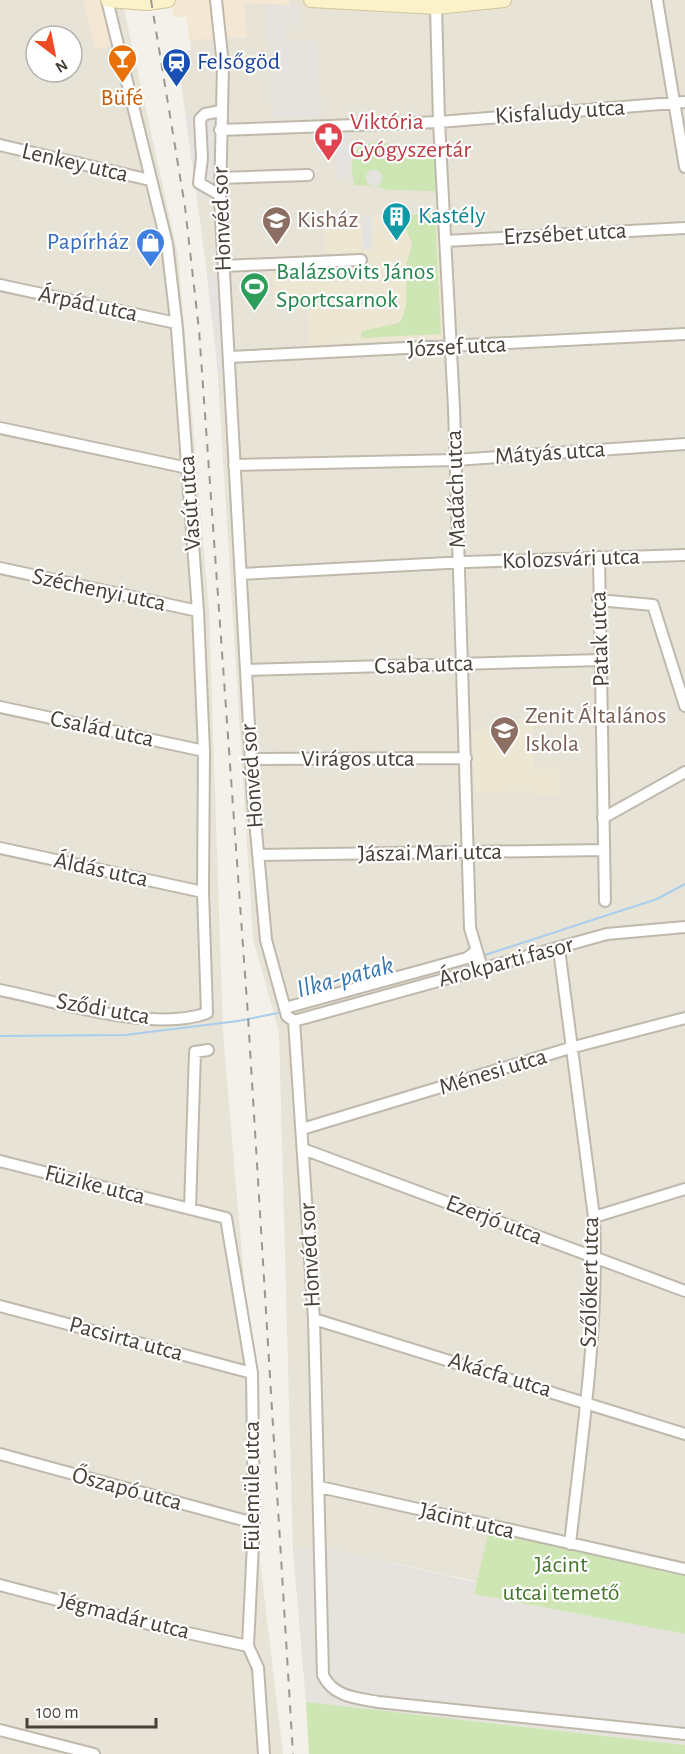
<svg xmlns="http://www.w3.org/2000/svg" width="685" height="1754" font-family="'Alegreya Sans',sans-serif">
<style>
.residential{fill:#e7e3d7;fill-rule:evenodd}
.commercial{fill:#f4e8d5}
.industrial{fill:#e6e2dd}
.education{fill:#ece6d3}
.green{fill:#cde6b4}
.parking{fill:#e5e3e0}
.lines{fill:none;stroke-linecap:round;stroke-linejoin:round}
.stream{stroke:#a8ceed;stroke-width:2}
.street-casing{stroke:#bfb9ac;stroke-width:14}
.secondary-casing{stroke:#d1c59a;stroke-width:16}
.street{stroke:#fff;stroke-width:10}
.secondary{stroke:#fcf2ca;stroke-width:14}
.rail{stroke:#979797;stroke-width:2;stroke-dasharray:8 8;stroke-linecap:butt}
.labels{text-anchor:middle;dominant-baseline:central;stroke-width:4.5;stroke-linejoin:round;paint-order:stroke}
.transit-label{font-size:24px;fill:#164399;stroke:#fff;text-anchor:start}
.food-label{font-size:24px;fill:#c56008;stroke:#fff}
.street-label{font-size:24px;fill:#474137;stroke:#fff}
.health-label{font-size:24px;fill:#be3a42;stroke:#fff;text-anchor:start}
.culture-label{font-size:24px;fill:#0d838f;stroke:#fff;text-anchor:start}
.education-label{font-size:24px;fill:#785e54;stroke:#fff;text-anchor:start}
.shop-label{font-size:24px;fill:#366cbe;stroke:#fff;text-anchor:end}
.leisure-label{font-size:24px;fill:#27864d;stroke:#fff;text-anchor:start}
.park-label{font-size:24px;fill:#46762d;stroke:#fff}
.water-label{font-size:26px;font-style:italic;fill:#3577ae;stroke:#fff}
</style>
<rect width="100%" height="100%" fill="#f3f1e9"/>
<!-- residential -->
<path class="residential" d="M0 0H122L178 255 209 610 223 1033 252 1373 256 1527 283 1754H0ZM36 36H72V72H36Z
M196 0H685V1574L489 1535 474 1594 476 1581 324 1548 293 1550 279 1032 253 939 215 331 177 53 191 50 188 12Z"/>
<!-- commercial -->
<path class="commercial" d="M83 0H106L116 45 95 49Z
M172 0H289L290 5 244 3 247 37 189 40 187 17H173Z"/>
<!-- industrial -->
<path class="industrial" d="M266 5 300 7V25H285V41H315L322 117H273Z
M324 1548 476 1582 474 1594 685 1634V1745L306 1702 293 1550Z"/>
<!-- education -->
<path class="education" d="M438 212 444 338 309 345 308 304 274 305 272 274 361 269V253L325 254 324 218Z
M533 717 534 769H559V794H534V791L475 793 472 730 519 728V718Z"/>
<!-- green -->
<path class="green" d="M377 141 389 144C400 162 415 159 434 156L437 191 387 190 377 186 355 185C351 176 350 156 359 148 364 145 372 143 377 141Z
M435 214 441 334 361 338 362 331 398 323 402 319 406 306 407 262 412 244 407 231 400 223 401 215Z
M488 1534 569 1548 685 1574V1634L474 1594Z
M306 1702 685 1745V1754H309Z"/>
<!-- parking -->
<path class="parking" d="M212 112 214 196 197 198 186 116Z
M349 125 350 177 337 178 336 152H314L313 126Z
M366 178a8 8 0 1 1 16 0a8 8 0 1 1-16 0Z
M372 216 373 250H363L361 217Z
M219 275 226 373H218L207 276Z"/>
<g class="lines">
<!-- stream -->
<path class="stream" d="M482 956 657 899 685 884
M0 1036 125 1035 238 1021 283 1012"/>
<defs>
<path id="street" d="M216 0 223 65 220 200 253 798 266 940 287 1016 294 1021 314 1319 323 1675C333 1697 357 1698 378 1702L685 1734
M657 0 685 167
M436 7 439 122 454 408 470 928 482 968
M220 130 439 122 685 102
M0 145 150 180
M220 178 308 175
M220 195 199 183 202 158 200 119 205 114 221 111
M445 241 685 228
M224 266 361 260
M0 285 176 323
M229 357 685 334
M0 428 188 468
M234 465 455 460 685 444
M599 557 605 901
M0 568 198 611
M241 574 466 562 685 555
M598 600 653 605 685 706
M246 670 601 660
M0 707 204 751
M251 759 466 758
M603 818 685 772
M0 848 203 892
M258 855 603 850
M559 949 594 1217C599 1326 582 1437 570 1544
M0 990C56 1001 153 1033 207 1013L203 892 204 751 198 611 177 329 167 244 107 0
M285 1008 467 958 476 951
M294 1021 607 934 685 927
M302 1129 570 1048 685 1018
M303 1149 685 1291
M0 1161 226 1218 252 1373 254 1523 248 1646 258 1668 264 1754
M190 1209 195 1052 208 1050
M594 1217 685 1189
M0 1306 252 1373
M314 1319 685 1434
M0 1454 254 1523
M320 1487 685 1569
M0 1585 160 1627 248 1646
M0 1730 94 1754"/>
<path id="secondary" d="M108 0 147 3 168 0
M311 0 436 7 504 0"/>
</defs>
<!-- street casing -->
<use href="#street" class="street-casing"/>
<!-- secondary casing -->
<use href="#secondary" class="secondary-casing"/>
<!-- street -->
<use href="#street" class="street"/>
<!-- secondary -->
<use href="#secondary" class="secondary"/>
<!-- rail -->
<path class="rail" d="M151 0 185 207 199 330 248 1016 293 1754"/>
</g>
<!-- icons -->
<defs>
<symbol id="bar-pin" viewBox="-11 -11 22 30"><path d="M0 17L-7.5 6A9.5 9.5 0 1 1 7.5 6Z" fill="#e8710a" stroke="#fff"/><path d="M-6-5H6L.8 .8V4.5H3.5V6h-7V4.5H-.8V.8Z" fill="#fff"/></symbol>
<symbol id="station-pin" viewBox="-11 -11 22 30"><path d="M0 17L-7.5 6A9.5 9.5 0 1 1 7.5 6Z" fill="#1a4fb4" stroke="#fff"/><path d="M-3-6H3Q5-6 5-4V2Q5 4 3 4L4.5 6H3L1.5 4h-3L-3 6H-4.5L-3 4Q-5 4-5 2V-4Q-5-6-3-6ZM-3.5-4v3h7v-3ZM-3.5 1v1.5H-2V1ZM2 1v1.5H3.5V1Z" fill="#fff"/></symbol>
<symbol id="pharmacy-pin" viewBox="-11 -11 22 30"><path d="M0 17L-7.5 6A9.5 9.5 0 1 1 7.5 6Z" fill="#e0444e" stroke="#fff"/><path d="M-2-6h4v4h4v4h-4v4h-4v-4h-4v-4h4Z" fill="#fff"/></symbol>
<symbol id="building-pin" viewBox="-11 -11 22 30"><path d="M0 17L-7.5 6A9.5 9.5 0 1 1 7.5 6Z" fill="#0f9aa8" stroke="#fff"/><path d="M-4-6H4V6H1V3H-1V6H-4ZM-2.5-4.3h1.7v1.8h-1.7ZM.8-4.3h1.7v1.8H.8ZM-2.5-1h1.7V.8h-1.7ZM.8-1h1.7V.8H.8Z" fill="#fff"/></symbol>
<symbol id="school-pin" viewBox="-11 -11 22 30"><path d="M0 17L-7.5 6A9.5 9.5 0 1 1 7.5 6Z" fill="#8d6e63" stroke="#fff"/><path d="M0-5L7-2L0 1L-7-2ZM-4 1L0 2.5L4 1V4Q0 6-4 4Z" fill="#fff"/></symbol>
<symbol id="shop-pin" viewBox="-11 -11 22 30"><path d="M0 17L-7.5 6A9.5 9.5 0 1 1 7.5 6Z" fill="#3f7fe0" stroke="#fff"/><path d="M-5-2.5h2.3a2.7 3.5 0 0 1 5.4 0H5L5.5 6h-11ZM-1.5-2.5h3a1.5 2.3 0 0 0-3 0Z" fill="#fff"/></symbol>
<symbol id="stadium-pin" viewBox="-11 -11 22 30"><path d="M0 17L-7.5 6A9.5 9.5 0 1 1 7.5 6Z" fill="#2e9e5b" stroke="#fff"/><path d="M0-5a6.5 5 0 1 0 0 10a6.5 5 0 1 0 0-10ZM-3.5-1.8h7v3.6h-7Z" fill="#fff"/></symbol>
</defs>
<g fill-rule="evenodd">
<use href="#bar-pin" x="106" y="42" width="33" height="45"/>
<use href="#station-pin" x="160" y="46" width="33" height="45"/>
<use href="#pharmacy-pin" x="312" y="120" width="33" height="45"/>
<use href="#building-pin" x="380" y="200" width="33" height="45"/>
<use href="#school-pin" x="260" y="204" width="33" height="45"/>
<use href="#shop-pin" x="134" y="226" width="33" height="45"/>
<use href="#stadium-pin" x="238" y="270" width="33" height="45"/>
<use href="#school-pin" x="488" y="714" width="33" height="45"/>
</g>
<g class="labels">
<!-- transit labels -->
<g class="transit-label">
<text x="197" y="62">Felsőgöd</text>
</g>
<!-- food labels -->
<g class="food-label">
<text x="122" y="98">Büfé</text>
</g>
<!-- street labels -->
<g class="street-label">
<text transform="translate(560 112) rotate(-4)">Kisfaludy utca</text>
<text transform="translate(75 163) rotate(13)">Lenkey utca</text>
<text transform="translate(222 219) rotate(-92)">Honvéd sor</text>
<text transform="translate(565 234) rotate(-3)">Erzsébet utca</text>
<text transform="translate(88 304) rotate(12)">Árpád utca</text>
<text transform="translate(457 347) rotate(-3)">József utca</text>
<text transform="translate(550 453) rotate(-4)">Mátyás utca</text>
<text transform="translate(456 489) rotate(-92)">Madách utca</text>
<text transform="translate(190 503) rotate(-94)">Vasút utca</text>
<text transform="translate(571 559) rotate(-2)">Kolozsvári utca</text>
<text transform="translate(99 590) rotate(12)">Széchenyi utca</text>
<text transform="translate(600 639) rotate(-92)">Patak utca</text>
<text transform="translate(424 665) rotate(-2)">Csaba utca</text>
<text transform="translate(102 729) rotate(12)">Család utca</text>
<text x="358" y="759">Virágos utca</text>
<text transform="translate(252 776) rotate(-94)">Honvéd sor</text>
<text transform="translate(430 853) rotate(-1)">Jászai Mari utca</text>
<text transform="translate(101 870) rotate(12)">Áldás utca</text>
<text transform="translate(506 962) rotate(-15)">Árokparti fasor</text>
<text transform="translate(103 1009) rotate(10)">Sződi utca</text>
<text transform="translate(493 1072) rotate(-17)">Ménesi utca</text>
<text transform="translate(95 1185) rotate(14)">Füzike utca</text>
<text transform="translate(494 1220) rotate(21)">Ezerjó utca</text>
<text transform="translate(310 1255) rotate(-93)">Honvéd sor</text>
<text transform="translate(590 1282) rotate(-89)">Szőlőkert utca</text>
<text transform="translate(126 1339) rotate(15)">Pacsirta utca</text>
<text transform="translate(500 1375) rotate(17)">Akácfa utca</text>
<text transform="translate(252 1486) rotate(-90)">Fülemüle utca</text>
<text transform="translate(127 1489) rotate(15)">Őszapó utca</text>
<text transform="translate(467 1521) rotate(13)">Jácint utca</text>
<text transform="translate(124 1616) rotate(14)">Jégmadár utca</text>
</g>
<!-- health labels -->
<g class="health-label">
<text x="350" y="122">Viktória<tspan x="350" dy="28">Gyógyszertár</tspan></text>
</g>
<!-- culture labels -->
<g class="culture-label">
<text x="418" y="216">Kastély</text>
</g>
<!-- education labels -->
<g class="education-label">
<text x="297" y="220">Kisház</text>
<text x="525" y="716">Zenit Általános<tspan x="525" dy="28">Iskola</tspan></text>
</g>
<!-- shop labels -->
<g class="shop-label">
<text x="129" y="242">Papírház</text>
</g>
<!-- leisure labels -->
<g class="leisure-label">
<text x="276" y="272">Balázsovits János<tspan x="276" dy="28">Sportcsarnok</tspan></text>
</g>
<!-- park labels -->
<g class="park-label">
<text x="561" y="1565">Jácint<tspan x="561" dy="28">utcai temető</tspan></text>
</g>
<!-- water labels -->
<g class="water-label">
<text transform="translate(345 977) rotate(-15)">Ilka-patak</text>
</g>
</g>
<!-- north arrow -->
<g transform="translate(54 54) rotate(148)"><circle r="28" fill="#ffffff" stroke="#b5b3af" stroke-width="1.5"/>
<path d="M0-4.5L10 22L0 15L-10 22Z" fill="#ef4a24"/>
<text y="-9" font-size="16" font-weight="bold" text-anchor="middle" fill="#474137">N</text>
</g>
<!-- scale -->
<path d="M27 1718v9h129v-9" fill="none" stroke="#474137" stroke-width="3"/>
<text x="36" y="1718" font-size="18" fill="#474137" stroke="#ffffff" stroke-width="4.5" paint-order="stroke">100 m</text>
</svg>
